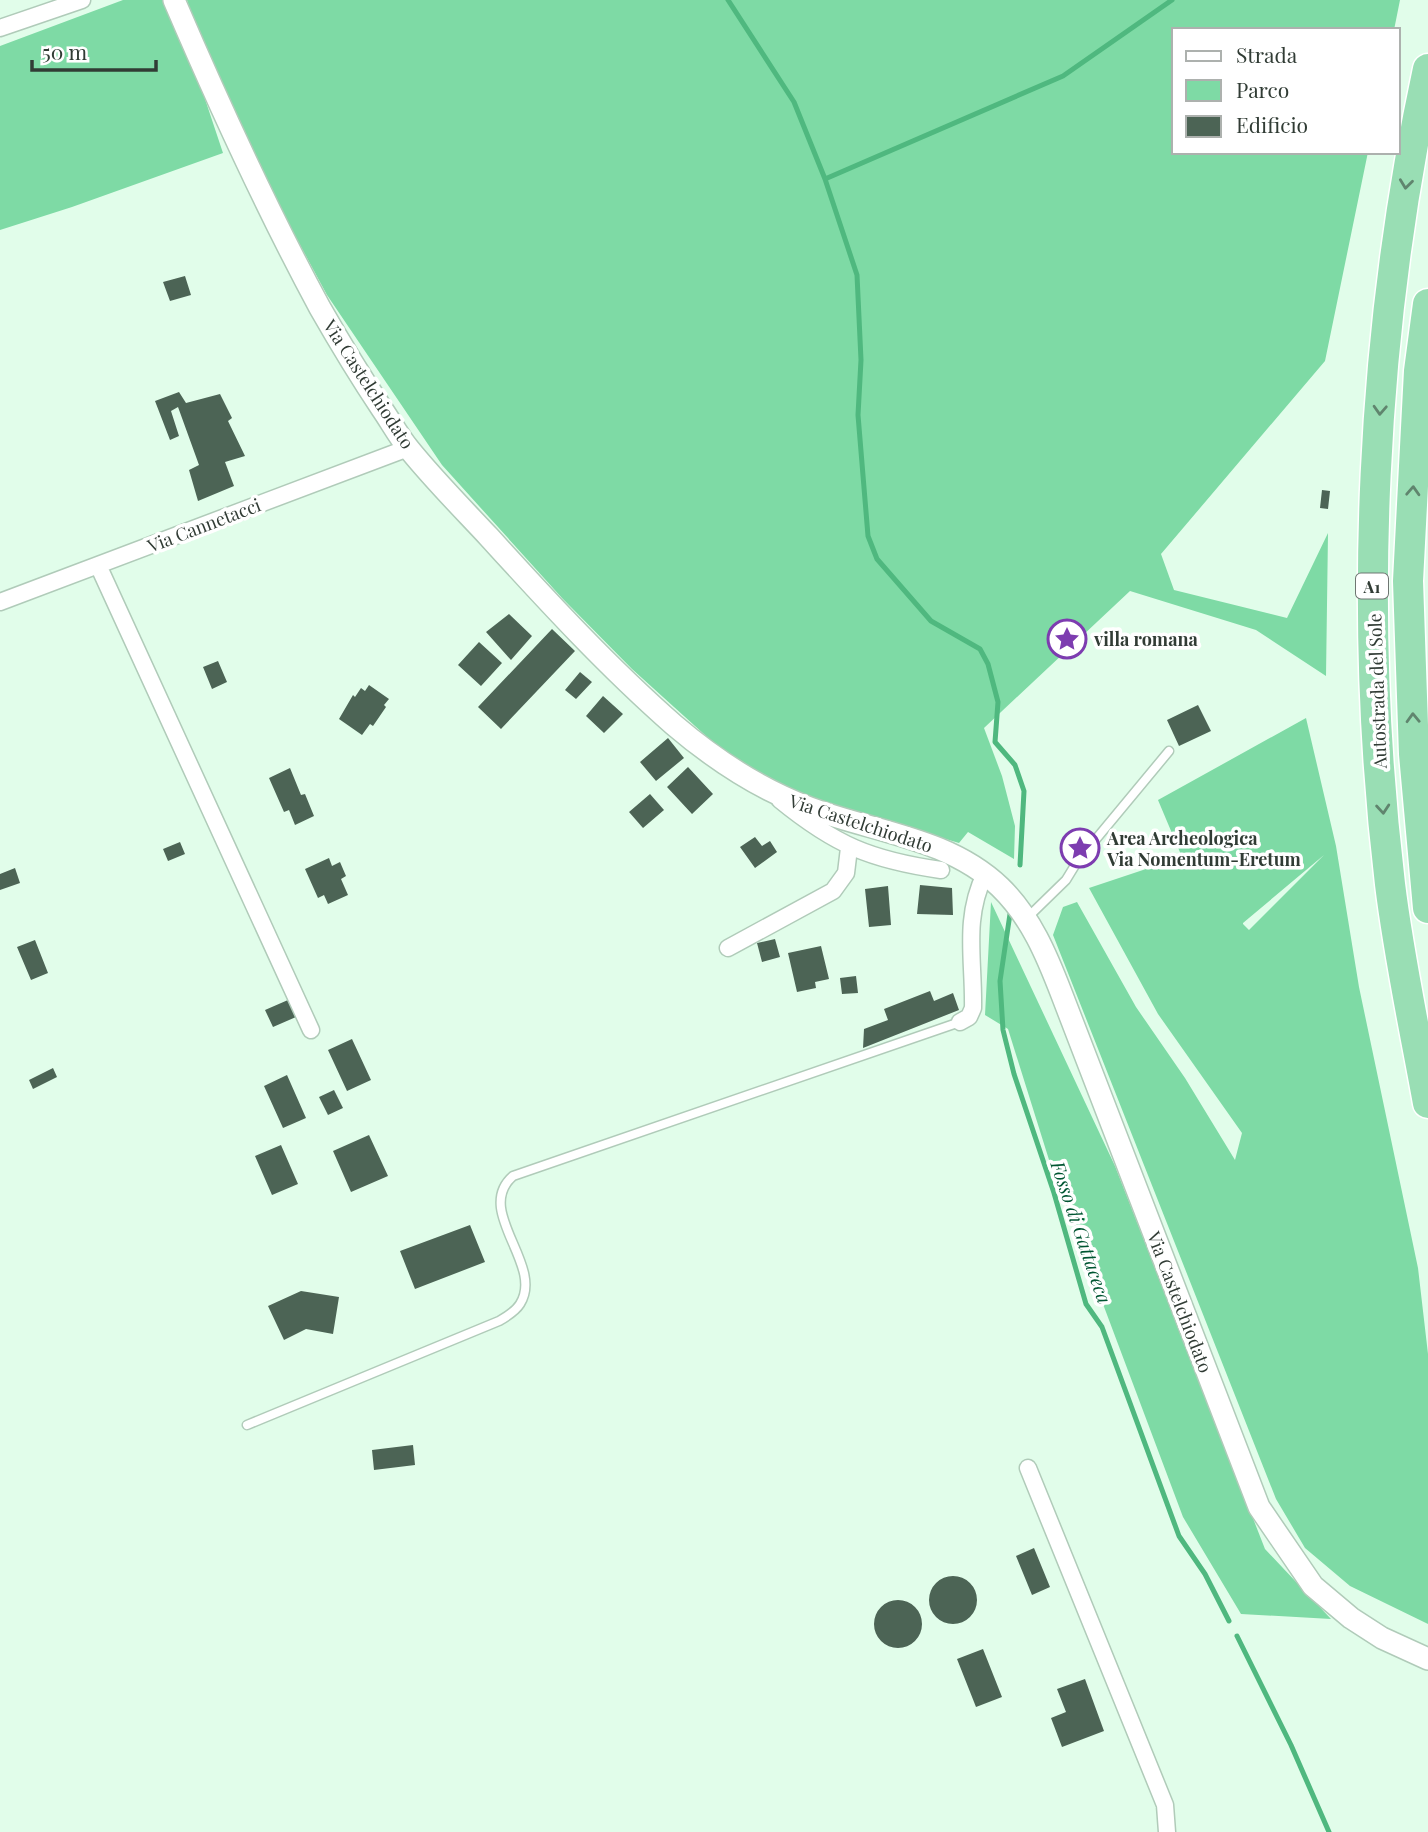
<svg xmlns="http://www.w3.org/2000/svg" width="1428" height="1832" font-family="'Playfair Display',serif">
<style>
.green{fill:#7edaa5;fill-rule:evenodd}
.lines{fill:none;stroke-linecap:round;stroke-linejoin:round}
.stream{stroke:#4fb87f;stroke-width:5}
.building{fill:#4c6455}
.service-casing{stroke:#b0cbb9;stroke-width:11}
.minor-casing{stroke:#b0cbb9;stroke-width:19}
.tertiary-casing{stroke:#b0cbb9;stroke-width:24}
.motorway-casing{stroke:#fff;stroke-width:33}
.service{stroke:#fff;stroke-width:8}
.minor{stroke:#fff;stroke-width:16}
.tertiary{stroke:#fff;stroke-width:21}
.motorway{stroke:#99deb4;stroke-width:30}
.oneway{stroke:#60856e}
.labels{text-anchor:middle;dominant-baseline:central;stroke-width:7;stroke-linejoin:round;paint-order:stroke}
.shield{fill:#fff;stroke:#6f7672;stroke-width:2}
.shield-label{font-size:16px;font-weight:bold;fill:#313c35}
.street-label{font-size:18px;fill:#313c35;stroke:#fff}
.poi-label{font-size:18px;font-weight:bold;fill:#313c35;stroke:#fff;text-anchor:start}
.water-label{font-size:19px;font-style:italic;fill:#005632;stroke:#fff}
</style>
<rect width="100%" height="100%" fill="#e1fdea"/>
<!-- green -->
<path class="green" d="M123 0H166L202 90 223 153 72 207 0 230V46Z
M187 0H1400L1394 30H1174V152H1368L1325 361 1161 554 1174 590 1287 618 1328 533 1326 676 1256 630 1130 591 984 728 1002 776 1015 826 1014 859 968 832 959 843 809 798 750 767 716 745 632 669 562 598 442 465 327 295 279 206 195 26Z
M1306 718 1336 846 1359 987 1418 1268 1428 1354V1624L1350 1586 1305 1548 1276 1499 1053 935 1063 907 1077 902 1136 1007 1185 1078 1235 1160 1242 1133 1158 1014 1089 888 1182 857 1158 800ZM1324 855 1249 930 1243 924V923Z
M991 902 1115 1166 1265 1549 1331 1619 1241 1614 1183 1517 1050 1163 1008 1029 985 1015Z"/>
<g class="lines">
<!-- stream -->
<path class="stream" d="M728 0 794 102 825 179 857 275 861 360 858 415 868 536 877 559 931 621 980 649 988 664 998 702 995 742 1015 765 1024 791 1020 865
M825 179 1063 76 1172 0
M1010 914 1000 981 1003 1030 1014 1074 1054 1193 1086 1304 1102 1327 1179 1536 1205 1574 1229 1621
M1237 1636 1291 1745 1329 1832"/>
</g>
<!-- building -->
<path class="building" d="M185 276 191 295 170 301 163 282Z
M179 392 186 403 220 394 232 418 228 421 245 456 225 462 234 486 198 501 189 470 199 465 178 407 171 411 179 436 170 440 155 401Z
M1322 490 1330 491 1328 509 1320 508Z
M509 614 532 636 511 660 486 632Z
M552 629 575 651 501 729 478 707Z
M479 642 502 663 481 686 458 665Z
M218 661 227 682 212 689 203 667Z
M580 672 592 682 576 699 565 690Z
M369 685 389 699 384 705 386 707 373 726 370 724 362 735 339 719 353 695 355 697 361 688 365 691Z
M603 696 623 714 604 733 586 716Z
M1198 705 1211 731 1179 746 1167 720Z
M668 738 684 758 656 781 640 762Z
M688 767 713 794 692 814 667 787Z
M290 768 301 795 305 794 314 816 295 825 289 810 284 812 269 778Z
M650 794 664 810 643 828 629 812Z
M755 837 762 846 770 841 777 852 755 868 740 847Z
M180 842 185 854 168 861 163 849Z
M329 858 332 866 340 862 346 876 341 879 348 895 328 904 324 895 318 898 305 869Z
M15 868 20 883 0 890V874Z
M920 885 952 888 953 915 917 914Z
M888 886 891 925 869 927 865 889Z
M775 939 780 957 762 962 757 943Z
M35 940 48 973 31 980 17 947Z
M821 946 829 979 815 982 816 988 797 992 788 953Z
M856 976 858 993 842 994 840 978Z
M930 991 934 1001 953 993 959 1010 863 1048 864 1029 888 1020 884 1009Z
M288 1000 296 1017 273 1027 265 1010Z
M352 1039 371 1080 347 1091 328 1050Z
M53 1068 57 1077 33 1089 29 1080Z
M287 1075 306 1118 283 1128 264 1086Z
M334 1090 343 1108 328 1115 319 1097Z
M369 1135 388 1176 351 1192 333 1151Z
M281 1145 298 1184 272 1195 255 1156Z
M470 1225 485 1262 415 1289 400 1251Z
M301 1291 339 1297 333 1334 306 1329 284 1340 268 1306Z
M413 1445 415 1465 374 1470 372 1450Z
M1034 1548 1050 1587 1032 1595 1016 1556Z
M929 1600a24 24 0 1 1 48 0a24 24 0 1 1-48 0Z
M874 1624a24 24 0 1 1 48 0a24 24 0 1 1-48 0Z
M983 1649 1002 1697 976 1707 957 1659Z
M1085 1679 1104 1731 1062 1747 1051 1718 1066 1712 1057 1689Z"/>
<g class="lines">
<defs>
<path id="service" d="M1027 918 1066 880 1077 862 1169 751
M247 1425 499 1321C506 1317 515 1312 520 1304 545 1265 473 1211 513 1176L960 1022"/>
<path id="minor" d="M0 28 82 0
M98 565 311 1030
M0 602 408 448
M780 800C835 845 871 860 941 870
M728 948 833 891 846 873 849 848
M960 1022 969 1017 973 1008C974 960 963 919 985 874
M1028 1468 1165 1805 1167 1832"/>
<path id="tertiary" d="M174 0C219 105 266 208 320 308 340 343 360 376 382 409 391 422 399 437 409 449 434 480 462 508 489 537 548 602 608 667 674 725 715 760 759 789 810 808 874 832 949 838 1000 887 1031 917 1047 956 1062 995L1259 1507 1313 1586 1351 1618 1382 1638 1428 1659"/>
<path id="motorway" d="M1428 69C1371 332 1358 617 1390 884 1399 958 1415 1031 1428 1103
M1428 304 1419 371 1408 581 1414 754 1428 908"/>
</defs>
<!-- service casing -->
<use href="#service" class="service-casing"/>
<!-- minor casing -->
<use href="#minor" class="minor-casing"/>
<!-- tertiary casing -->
<use href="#tertiary" class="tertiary-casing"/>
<!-- motorway casing -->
<use href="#motorway" class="motorway-casing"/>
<!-- service -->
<use href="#service" class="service"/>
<!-- minor -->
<use href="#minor" class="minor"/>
<!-- tertiary -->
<use href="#tertiary" class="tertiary"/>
<!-- motorway -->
<use href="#motorway" class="motorway"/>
</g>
<!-- one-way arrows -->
<defs><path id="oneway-chevron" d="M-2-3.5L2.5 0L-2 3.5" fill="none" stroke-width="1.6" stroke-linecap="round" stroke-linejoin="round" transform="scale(1.75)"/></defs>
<g class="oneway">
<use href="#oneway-chevron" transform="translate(1406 184) rotate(97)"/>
<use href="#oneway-chevron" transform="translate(1380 410) rotate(93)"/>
<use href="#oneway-chevron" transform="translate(1413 491) rotate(-87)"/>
<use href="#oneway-chevron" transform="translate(1413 718) rotate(-92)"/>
<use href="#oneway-chevron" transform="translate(1383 809) rotate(85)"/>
</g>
<!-- icons -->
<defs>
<symbol id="sight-ring" viewBox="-11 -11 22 22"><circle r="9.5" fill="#fff" stroke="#7d3cb0" stroke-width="1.5"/><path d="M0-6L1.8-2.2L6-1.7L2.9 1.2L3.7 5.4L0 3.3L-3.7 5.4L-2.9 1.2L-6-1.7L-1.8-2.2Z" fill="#7d3cb0"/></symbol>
</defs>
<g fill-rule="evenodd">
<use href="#sight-ring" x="1045" y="617" width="44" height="44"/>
<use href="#sight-ring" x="1058" y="826" width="44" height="44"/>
</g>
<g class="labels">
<!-- shield labels -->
<rect class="shield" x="1356" y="573.5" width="32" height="25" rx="5"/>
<g class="shield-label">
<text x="1372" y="586">A1</text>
</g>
<!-- street labels -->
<g class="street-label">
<text transform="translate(369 384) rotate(57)">Via Castelchiodato</text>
<text transform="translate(204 525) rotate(-21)">Via Cannetacci</text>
<text transform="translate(1377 691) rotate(-92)">Autostrada del Sole</text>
<text transform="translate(861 823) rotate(18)">Via Castelchiodato</text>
<text transform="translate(1180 1302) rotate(69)">Via Castelchiodato</text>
</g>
<!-- poi labels -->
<g class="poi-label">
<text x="1094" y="639">villa romana</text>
<text x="1107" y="838">Area Archeologica<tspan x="1107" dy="21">Via Nomentum-Eretum</tspan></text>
</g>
<!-- water labels -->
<g class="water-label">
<text transform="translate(1082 1232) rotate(71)">Fosso di Gattaceca</text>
</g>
</g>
<!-- legend -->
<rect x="1172" y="28" width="228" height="126" fill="#ffffff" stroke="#adb1ae" stroke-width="2"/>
<rect x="1186" y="51" width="35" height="10" fill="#ffffff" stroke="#adb1ae" stroke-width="2"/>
<text x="1236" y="63" font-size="21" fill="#313c35">Strada</text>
<rect x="1186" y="80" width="35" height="21" fill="#7edaa5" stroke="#adb1ae" stroke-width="2"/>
<text x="1236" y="98" font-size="21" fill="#313c35">Parco</text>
<rect x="1186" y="116" width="35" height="21" fill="#4c6455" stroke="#adb1ae" stroke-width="2"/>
<text x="1236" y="133" font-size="21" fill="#313c35">Edificio</text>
<!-- scale -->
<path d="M32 60v10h124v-10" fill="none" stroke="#313c35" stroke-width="3.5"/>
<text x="42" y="60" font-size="21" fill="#313c35" stroke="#ffffff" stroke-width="5" paint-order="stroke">50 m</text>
</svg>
